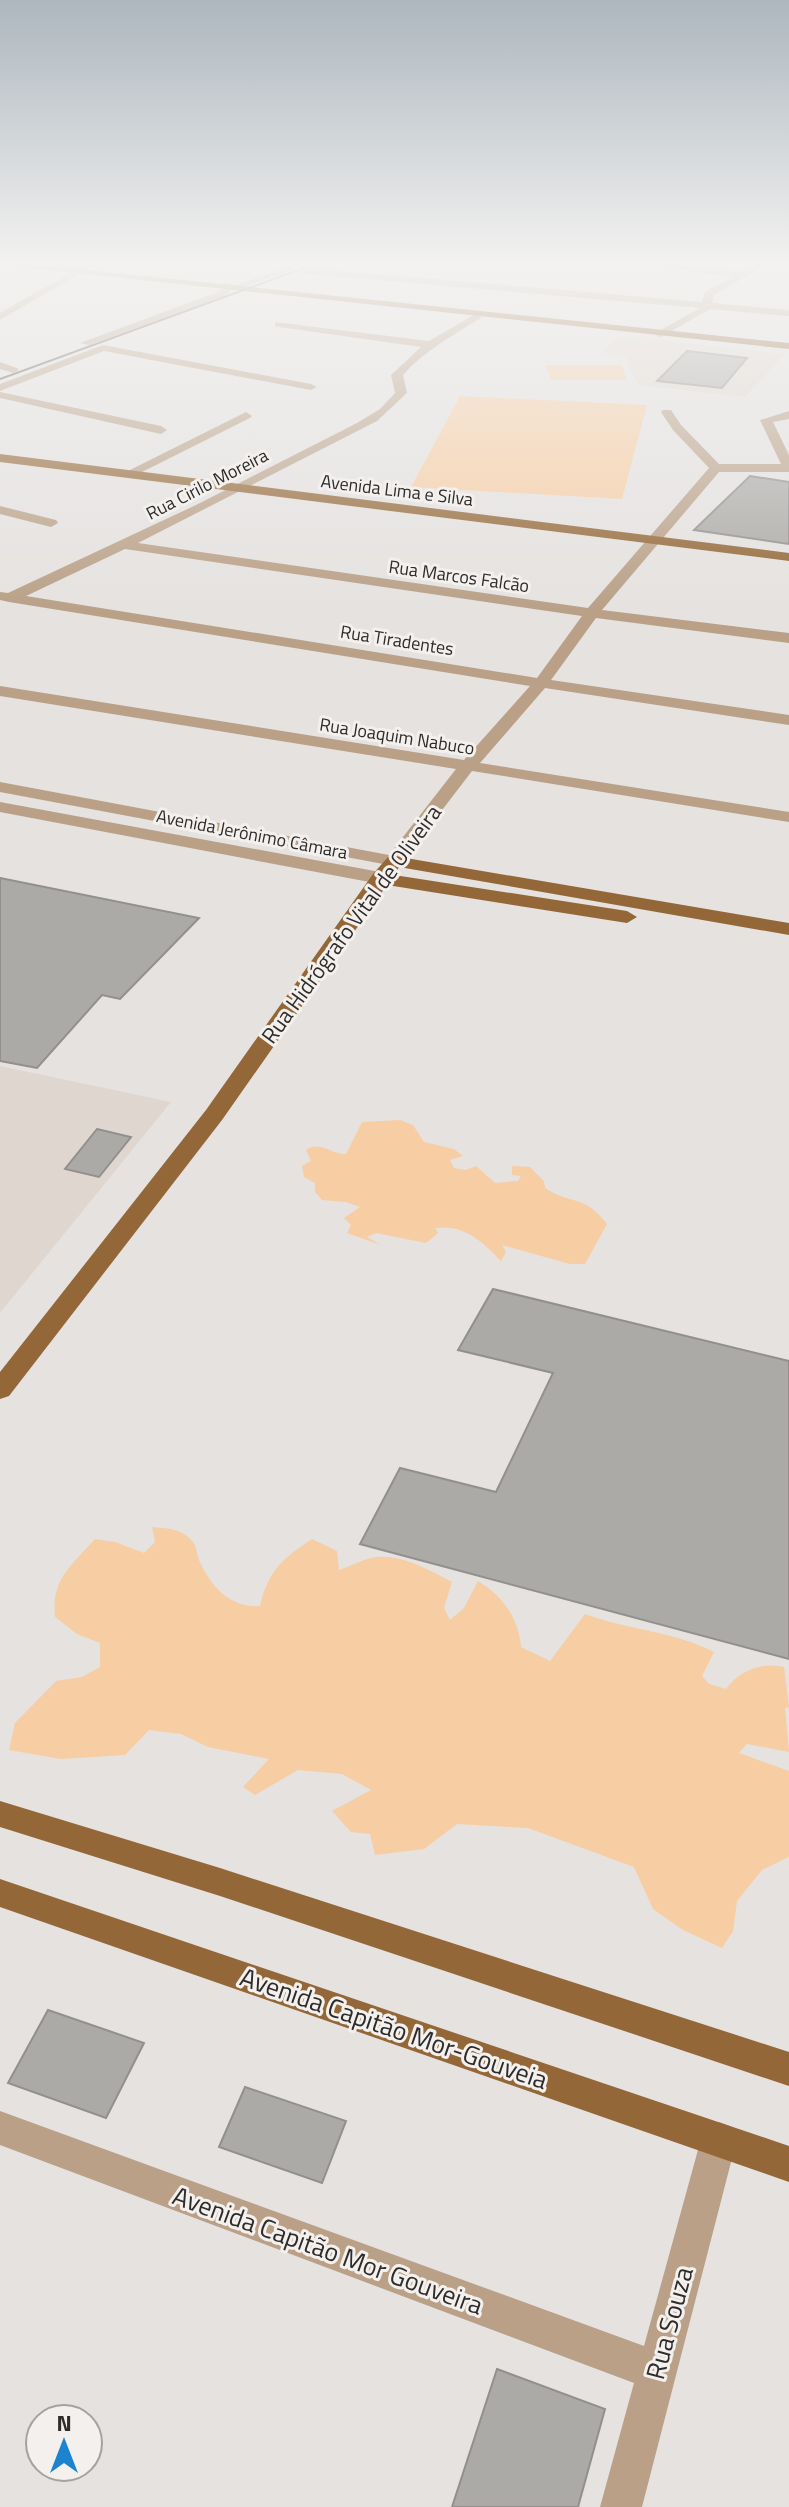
<svg xmlns="http://www.w3.org/2000/svg" width="789" height="2507" font-family="'Titillium Web',sans-serif">
<style>
.built{fill:#dfd7cf}
.green{fill:#f7cda3}
.building{fill:#acaaa7;stroke:#928f8d;stroke-width:2}
.lines{fill:none;stroke-linecap:round;stroke-linejoin:round}
.minor{fill:#b9a087;fill-rule:evenodd}
.major{fill:#936737;fill-rule:evenodd}
.tram{stroke:#575554;stroke-width:2}
.labels{text-anchor:middle;dominant-baseline:central;stroke-width:6;stroke-linejoin:round;paint-order:stroke}
.far-street-label{font-size:18px;fill:#2d2c2b;stroke:#f3f0ed}
.street-label{font-size:22px;fill:#2d2c2b;stroke:#f3f0ed}
.near-street-label{font-size:26px;fill:#2d2c2b;stroke:#f3f0ed}
</style>
<rect width="100%" height="100%" fill="#e5e2e0"/>
<!-- built -->
<path class="built" d="M619 336 785 354 745 397 638 385 625 356 600 354Z
M0 1066 171 1102 0 1313Z"/>
<!-- green -->
<path class="green" d="M545 365H622L627 380H551Z
M460 396 647 405 622 499 411 487Z
M400 1120 413 1125 424 1142 454 1149 463 1156 450 1160 454 1168 466 1170 476 1166 495 1183 518 1181 521 1176 512 1175V1166L530 1167 544 1181 545 1188C572 1206 583 1193 607 1224L585 1264H570L502 1245 506 1252 501 1261C482 1241 464 1224 435 1228L438 1233 426 1243 376 1233 367 1237 381 1245 347 1233 351 1225 344 1218 360 1207 346 1202 322 1200 315 1192V1183L304 1177 302 1166 311 1161 306 1150C321 1140 331 1155 346 1154L362 1122Z
M152 1527C166 1528 183 1529 193 1542 196 1546 197 1554 199 1560 211 1587 230 1608 260 1606 268 1571 283 1558 312 1539L337 1551 339 1570C351 1566 365 1558 377 1557 401 1554 432 1571 452 1582L444 1608 450 1620 464 1608 478 1581C503 1596 519 1619 521 1647L550 1661 585 1614C628 1630 673 1631 714 1652L702 1676 709 1684 726 1689C740 1670 762 1662 784 1667L789 1707 785 1708 789 1752 747 1744 739 1753 789 1771V1857L762 1870 737 1901 733 1931 722 1948 683 1930 653 1909 634 1867 528 1828 457 1824 424 1849 375 1855 370 1834 351 1832 332 1811 371 1790 342 1774 298 1770 255 1795 243 1787 269 1759 208 1747 181 1734 149 1730 125 1755 61 1759 9 1750 15 1723 56 1681 82 1677 100 1667V1643L77 1634 55 1617C51 1579 71 1566 95 1539L115 1542 144 1553 155 1542Z"/>
<!-- building -->
<path class="building" d="M687 351 747 358 722 388 657 381Z
M750 476 789 482V544L694 530Z
M0 878 199 918 120 999 102 995 37 1068 0 1061Z
M97 1129 131 1137 99 1177 65 1169Z
M493 1289 789 1361V1659L360 1544 400 1468 496 1492 553 1373 458 1350Z
M48 2010 144 2043 106 2118 8 2083Z
M245 2087 346 2121 322 2183 219 2147Z
M497 2369 605 2409 578 2507H452Z"/>
<g class="lines">
<!-- minor -->
<path class="minor" d="M91 261H102L0 320V313Z
M303 261H316L242 288 234 286Z
M624 261C662 259 699 271 737 271 749 272 758 261 772 261L714 295 712 303 789 310V316L710 309 661 337 657 336V332L700 308 307 274 302 271 307 268 702 302 705 292 732 277Z
M226 283 234 285 226 296 89 345 80 343 218 292Z
M477 313 481 314V318C453 335 424 351 403 375L407 393 377 421 138 543 588 608 709 468 673 430 661 412 663 410H671L681 425 719 464H781L760 420 789 411V419L773 422 789 455V472H719L602 610 789 633V643L596 618 551 680 789 715V725L545 688 480 763 789 812V822L472 771 400 865 394 866 0 792V782L389 855 456 769 0 696V686L464 760 530 686 9 602 0 600V592L8 593 196 505 357 423 380 409 395 393 391 375 421 347 279 327 275 326V322L429 341ZM125 549 582 616 537 678 26 596Z
M103 345 311 384 317 387 311 390 104 351 0 391V384Z
M0 362 17 368 19 370 13 373 0 369Z
M0 392 161 426 167 430 161 434 0 398Z
M246 412 252 416 250 418 132 477 122 474Z
M0 506 56 520 58 523 51 527 0 514Z
M0 802 380 872 389 878 380 884 0 812Z
M0 2111 644 2346 701 2139 706 2127 719 2122 732 2127 737 2139 642 2507H600L634 2383 0 2145Z"/>
<!-- major -->
<path class="major" d="M0 261 789 343V349L0 265Z
M0 454 789 553V561L0 462Z
M394 856 789 923V935L399 867 394 875 627 911 637 917 627 923 387 885 222 1120 9 1396 0 1399V1372L206 1110 373 874 388 857Z
M0 1801 220 1868 789 2052V2086L220 1896 0 1827Z
M0 1879 789 2146V2182L0 1907Z"/>
<!-- tram -->
<path class="tram" d="M0 379 323 261"/>
</g>
<!-- sky -->
<linearGradient id="sky" x2="0" y2="1"><stop stop-color="#adb7be"/><stop offset="0.43" stop-color="#f3f2f1"/><stop offset="1" stop-color="#f3f2f1" stop-opacity="0"/></linearGradient>
<rect width="789" height="612" fill="url(#sky)"/>
<g class="labels">
<!-- far-street labels -->
<g class="far-street-label">
<text transform="translate(207 484) rotate(-27)">Rua Cirilo Moreira</text>
<text transform="translate(397 490) rotate(7)">Avenida Lima e Silva</text>
<text transform="translate(459 576) rotate(8)">Rua Marcos Falcão</text>
<text transform="translate(397 640) rotate(9)">Rua Tiradentes</text>
<text transform="translate(397 736) rotate(9)">Rua Joaquim Nabuco</text>
<text transform="translate(252 834) rotate(11)">Avenida Jerônimo Câmara</text>
</g>
<!-- street labels -->
<g class="street-label">
<text transform="translate(351 924) rotate(-54)">Rua Hidrógrafo Vital de Oliveira</text>
</g>
<!-- near-street labels -->
<g class="near-street-label">
<text transform="translate(394 2028) rotate(19)">Avenida Capitão Mor-Gouveia</text>
<text transform="translate(328 2250) rotate(20)">Avenida Capitão Mor Gouveira</text>
<text transform="translate(669 2323) rotate(-75)">Rua Souza</text>
</g>
</g>
<!-- north arrow -->
<g transform="translate(64 2443)"><circle r="38" fill="#f3f0ed" stroke="#a4a29f" stroke-width="2"/>
<path d="M0-6L14 30L0 20L-14 30Z" fill="#1c83ce"/>
<text y="-12" font-size="22" font-weight="bold" text-anchor="middle" fill="#2d2c2b">N</text>
</g>
</svg>
